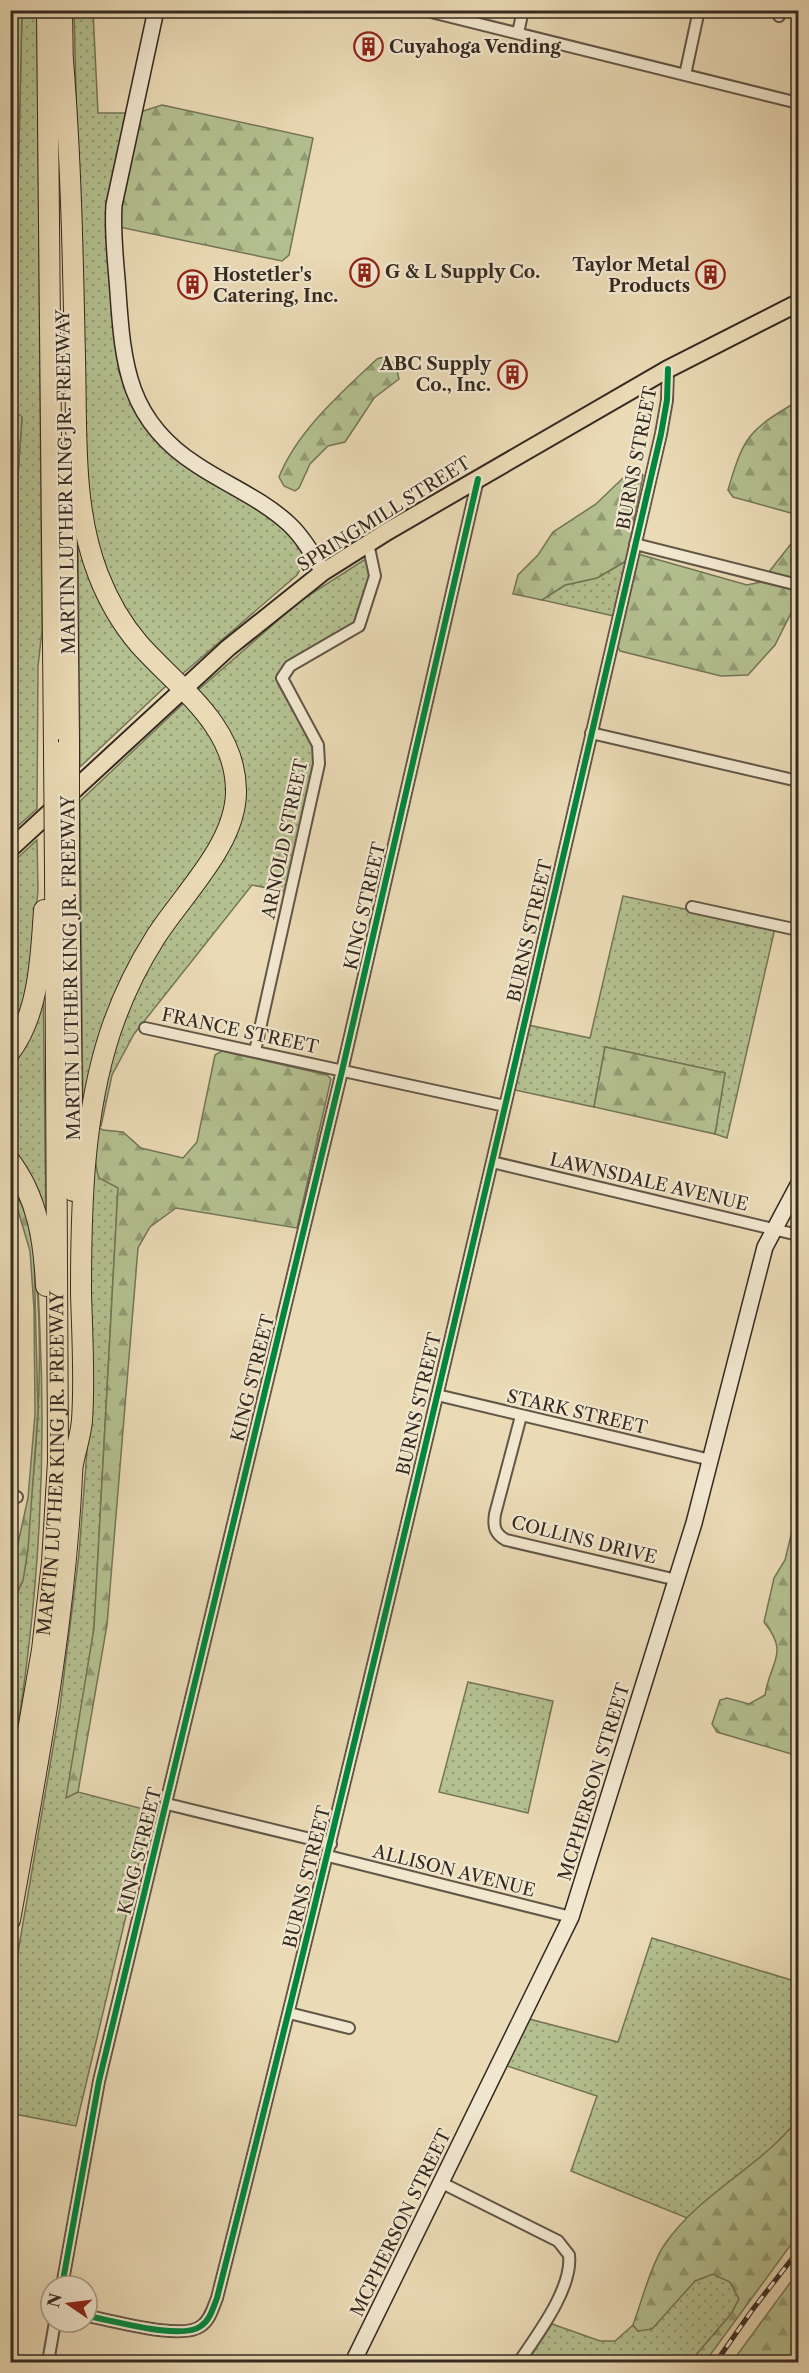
<svg xmlns="http://www.w3.org/2000/svg" width="809" height="2373" font-family="'Libre Caslon Text',serif">
<style>
.grass{fill:url(#grass-dots);stroke:#747558;stroke-width:1.5}
.forest{fill:url(#forest-firs);stroke:#747558;stroke-width:1.5}
.park{fill:#b4c090;stroke:#747558;stroke-width:1.5}
.lines{fill:none;stroke-linecap:round;stroke-linejoin:round}
.street-casing{stroke:#625646;stroke-width:14}
.secondary-casing{stroke:#352a21;stroke-width:18}
.primary-casing{stroke:#352a21;stroke-width:20}
.highway-casing{stroke:#352a21;stroke-width:22}
.street{stroke:#f1e7cf;stroke-width:10}
.secondary{stroke:#f1e7cf;stroke-width:15}
.primary{stroke:#eadab5;stroke-width:16}
.highway{stroke:#eadab5;stroke-width:20}
.rail-casing{stroke:#352a21;stroke-width:5}
.rail{stroke:#f1e7cf;stroke-width:3;stroke-dasharray:9;stroke-linecap:butt}
.highway-bridge-casing{stroke:#352a21;stroke-width:22;stroke-linecap:butt}
.highway-bridge{stroke:#eadab5;stroke-width:20}
.cycleway-casing{stroke:#f1e7cf;stroke-width:10}
.cycleway{stroke:#00873e;stroke-width:6}
.labels{text-anchor:middle;dominant-baseline:central;stroke-width:4.5;stroke-linejoin:round;paint-order:stroke}
.poi-label{font-size:18px;font-weight:bold;fill:#352a21;stroke:#f1e7cf;text-anchor:start}
.street-label{font-size:18px;fill:#352a21;stroke:#f1e7cf}
</style>
<defs>
<pattern id="grass-dots" width="8" height="8" patternUnits="userSpaceOnUse" patternTransform="scale(1.5)"><rect width="8" height="8" fill="#b4c090"/><path d="M2 2h.1M6 6h.1" fill="none" stroke="#939c75" stroke-width="1.8" stroke-linecap="round"/></pattern>
<pattern id="forest-firs" width="22" height="20" patternUnits="userSpaceOnUse" patternTransform="scale(1.5)"><rect width="22" height="20" fill="#b4c090"/><path d="M5 1l3.5 6h-7zM16 11l3.5 6h-7z" fill="#939c75"/></pattern>
</defs>
<rect width="100%" height="100%" fill="#eadab5"/>
<filter id="stains"><feTurbulence type="fractalNoise" baseFrequency=".00333" numOctaves="4"/><feColorMatrix values="0 0 0 0 .2 0 0 0 0 .09 0 0 0 0 .02 0 0 0 .5 -.17"/></filter>
<radialGradient id="worn" r=".72"><stop offset=".6" stop-color="#630" stop-opacity="0"/><stop offset="1" stop-color="#630" stop-opacity=".3"/></radialGradient>
<!-- grass -->
<path class="grass" d="M37 10 42 630 38 667 37 809 11 832 10 581 22 418 13 409 22 11Z
M74 11H93L98 113H127L114 329 119 372 139 416 287 532 298 543 305 561 297 575 180 676 146 643 118 603 91 530 85 454Z
M78 537 167 685 80 767Z
M364 560 370 564 371 577 355 627C331 639 280 655 278 684L313 746 315 765 288 892 252 885 134 1034 112 1075 101 1126H97L121 1017 242 801 197 691 300 601Z
M626 561 614 616 542 600 565 585 597 578Z
M185 702 213 733 229 785 219 834 148 939 83 1123 80 801Z
M37 840 38 891 28 986 11 1041V864Z
M623 896 775 928 727 1138 715 1134 725 1073 605 1047 594 1107 510 1089 528 1025 590 1038Z
M43 978 46 1220 11 1151 10 1062 19 1051Z
M95 1149 108 1180 118 1187 94 1628 67 1797 78 1792 151 1811 76 2126 14 2114 11 2130V1993L60 1707 79 1554 89 1424V1254Z
M11 1170C37 1221 38 1278 40 1334 47 1479 36 1625 11 1769V1605C31 1573 27 1535 31 1500 40 1419 43 1335 34 1254 30 1224 11 1200 11 1170Z
M468 1682 553 1701 528 1813 439 1792Z
M652 1938 798 1982V2119L783 2139 687 2218 571 2171 597 2096 507 2066 529 2019 618 2042Z
M713 2274 730 2282 739 2299 731 2314 690 2362H527L552 2324 600 2341H615L633 2325 638 2331 652 2328 695 2281Z"/>
<!-- forest -->
<path class="forest" d="M162 105 313 138 289 255 282 261 119 227 122 195 140 112Z
M386 356 396 366 399 379 374 398 345 442 328 446 310 464 299 488 295 491 284 486 279 477C297 431 342 392 377 359Z
M798 401V515L733 497 728 490C744 435 749 430 798 401Z
M11 408 22 417 11 581 10 408Z
M636 469 643 475 626 561 597 578 565 585 542 600 513 594 518 575 538 555 553 532 596 504 623 478Z
M798 535V599L775 645 748 675 721 676 620 651 617 645 638 554 747 585 761 582Z
M605 1047 725 1073 715 1134 594 1107Z
M222 1051 327 1075 331 1079 297 1228 176 1208 150 1227 138 1248 107 1625 78 1792 66 1798 94 1628 118 1188 99 1178C93 1161 96 1143 97 1126L103 1130 123 1132 141 1148 183 1158 197 1142 215 1055Z
M12 1190 21 1203 27 1218 34 1254 38 1411 28 1549 23 1581 11 1605V1612V1575L28 1498 35 1414 34 1308 30 1251Z
M798 1524V1756L717 1732 712 1724 720 1700 727 1698 749 1704 765 1695C770 1661 790 1654 764 1622L774 1578 785 1560 792 1531Z
M798 2119V2235L705 2362H690L731 2314 739 2299 730 2282 713 2274 695 2281 652 2329 638 2331 633 2325C641 2303 652 2262 665 2244 700 2193 761 2167 798 2119Z
M798 2272V2354L793 2362H732Z"/>
<!-- park -->
<path class="park" d="M22 11 13 409 10 408V11Z"/>
<g class="lines">
<defs>
<path id="street" d="M423 10 798 103
M779 16 780 10
M518 33 523 10
M685 75 699 10
M635 544 798 585
M591 733 798 781
M692 907 798 930
M145 1028 505 1106
M255 1051 319 764 318 745 282 678 290 666 359 626 375 576 368 543
M492 1162 798 1235
M437 1395 711 1460
M521 1416 495 1514C493 1527 495 1534 506 1540L677 1580
M10 1496 17 1497
M167 1804 331 1844
M328 1856 571 1917
M289 2013 349 2028
M442 2183 558 2241 569 2255C573 2288 537 2335 519 2362
M62 2286 99 2081 342 1071 478 479
M87 2316C112 2320 182 2341 201 2326 210 2320 213 2308 217 2298 374 1679 517 1056 661 434L667 400 668 369
M48 2362 55 2322"/>
<path id="secondary" d="M156 10 114 205C112 234 116 263 118 292 123 366 128 421 197 465 227 485 262 499 289 524 303 537 313 555 323 572
M353 2362 571 1917 694 1523 765 1247 798 1185"/>
<path id="primary" d="M10 849 228 648 323 572 388 531 668 369 798 303"/>
<g id="highway">
<path d="M47 10 54 751"/>
<path d="M62 10 63 73"/>
<path d="M63 60C71 160 73 259 75 359 77 430 72 507 98 574 108 600 121 623 139 644 178 688 235 724 236 790 237 844 182 895 155 938 136 968 121 1000 110 1033 83 1116 81 1206 81 1292 82 1334 85 1378 82 1420 81 1434 76 1449 73 1464"/>
<path d="M66 462 69 739"/>
<path d="M69 857 73 1191"/>
<path d="M10 1052C39 1014 41 956 44 910"/>
<path d="M10 1161C38 1198 44 1242 46 1286"/>
<path id="s1" d="M10 1834 42 1650 52 1562 58 1461 55 871"/>
<path d="M10 1920C38 1764 68 1610 73 1451"/>
</g>
</defs>
<!-- street casing -->
<use href="#street" class="street-casing"/>
<!-- secondary casing -->
<use href="#secondary" class="secondary-casing"/>
<!-- primary casing -->
<use href="#primary" class="primary-casing"/>
<!-- highway casing -->
<use href="#highway" class="highway-casing"/>
<!-- street -->
<use href="#street" class="street"/>
<!-- secondary -->
<use href="#secondary" class="secondary"/>
<!-- primary -->
<use href="#primary" class="primary"/>
<!-- highway -->
<use href="#highway" class="highway"/>
<defs>
<path id="rail" d="M716 2362 753 2309 798 2251"/>
</defs>
<!-- rail casing -->
<use href="#rail" class="rail-casing"/>
<!-- rail -->
<use href="#rail" class="rail"/>
<defs>
<path id="highway-bridge" d="M69 739V857
M54 751 55 871"/>
</defs>
<!-- highway-bridge casing -->
<use href="#highway-bridge" class="highway-bridge-casing"/>
<!-- highway-bridge -->
<use href="#highway-bridge" class="highway-bridge"/>
<defs>
<path id="cycleway" d="M62 2286 99 2081 342 1071 478 479
M87 2316C112 2320 182 2341 201 2326 210 2320 213 2308 217 2298 374 1679 517 1056 661 434L667 400 668 369"/>
</defs>
<!-- cycleway casing -->
<use href="#cycleway" class="cycleway-casing"/>
<!-- cycleway -->
<use href="#cycleway" class="cycleway"/>
</g>
<!-- icons -->
<defs>
<symbol id="building-ring" viewBox="-11 -11 22 22"><circle r="9.5" fill="#f1e7cf" stroke="#8f2418" stroke-width="1.5"/><path d="M-4-6H4V6H1V3H-1V6H-4ZM-2.5-4.3h1.7v1.8h-1.7ZM.8-4.3h1.7v1.8H.8ZM-2.5-1h1.7V.8h-1.7ZM.8-1h1.7V.8H.8Z" fill="#8f2418"/></symbol>
</defs>
<g fill-rule="evenodd">
<use href="#building-ring" x="352" y="30" width="33" height="33"/>
<use href="#building-ring" x="348" y="256" width="33" height="33"/>
<use href="#building-ring" x="694" y="258" width="33" height="33"/>
<use href="#building-ring" x="176" y="268" width="33" height="33"/>
<use href="#building-ring" x="496" y="358" width="33" height="33"/>
</g>
<g class="labels">
<!-- poi labels -->
<g class="poi-label">
<text x="389" y="47">Cuyahoga Vending</text>
<text x="690" y="265" text-anchor="end">Taylor Metal<tspan x="690" dy="21">Products</tspan></text>
<text x="385" y="272">G &amp; L Supply Co.</text>
<text x="213" y="275">Hostetler's<tspan x="213" dy="21">Catering, Inc.</tspan></text>
<text x="491" y="364" text-anchor="end">ABC Supply<tspan x="491" dy="21">Co., Inc.</tspan></text>
</g>
<!-- street labels -->
<g class="street-label">
<text transform="translate(637 458) rotate(-79)">BURNS STREET</text>
<text transform="translate(66 482) rotate(-91)">MARTIN LUTHER KING JR. FREEWAY</text>
<text transform="translate(384 514) rotate(-32)">SPRINGMILL STREET</text>
<text transform="translate(285 839) rotate(-78)">ARNOLD STREET</text>
<text transform="translate(365 906) rotate(-77)">KING STREET</text>
<text transform="translate(530 931) rotate(-77)">BURNS STREET</text>
<text transform="translate(71 968) rotate(-91)">MARTIN LUTHER KING JR. FREEWAY</text>
<text transform="translate(240 1031) rotate(12)">FRANCE STREET</text>
<text transform="translate(649 1182) rotate(13)">LAWNSDALE AVENUE</text>
<text transform="translate(253 1378) rotate(-76)">KING STREET</text>
<text transform="translate(419 1404) rotate(-77)">BURNS STREET</text>
<text transform="translate(577 1412) rotate(13)">STARK STREET</text>
<text stroke="none"><textPath href="#s1" startOffset="374">MARTIN LUTHER KING JR. FREEWAY</textPath></text>
<text transform="translate(584 1540) rotate(14)">COLLINS DRIVE</text>
<text transform="translate(594 1782) rotate(-73)">MCPHERSON STREET</text>
<text transform="translate(140 1851) rotate(-76)">KING STREET</text>
<text transform="translate(454 1871) rotate(14)">ALLISON AVENUE</text>
<text transform="translate(307 1877) rotate(-76)">BURNS STREET</text>
<text transform="translate(401 2223) rotate(-64)">MCPHERSON STREET</text>
</g>
</g>
<!-- margin -->
<rect width="809" height="2373" fill="none" stroke="#eadab5" stroke-width="36"/>
<rect x="12" y="12" width="785" height="2349" fill="none" stroke="#352a21" stroke-width="3"/>
<rect x="18" y="18" width="773" height="2337" fill="none" stroke="#352a21" stroke-width="1.5"/>
<!-- north arrow -->
<g transform="translate(69 2304) rotate(284)"><circle r="28" fill="#f1e7cf" stroke="#a69b89" stroke-width="1.5"/>
<path d="M0-4.5L10 22L0 15L-10 22Z" fill="#8f2418"/>
<text y="-9" font-size="16" font-weight="bold" text-anchor="middle" fill="#352a21">N</text>
</g>
<rect width="100%" height="100%" filter="url(#stains)"/>
<rect width="100%" height="100%" fill="url(#worn)"/>
</svg>
